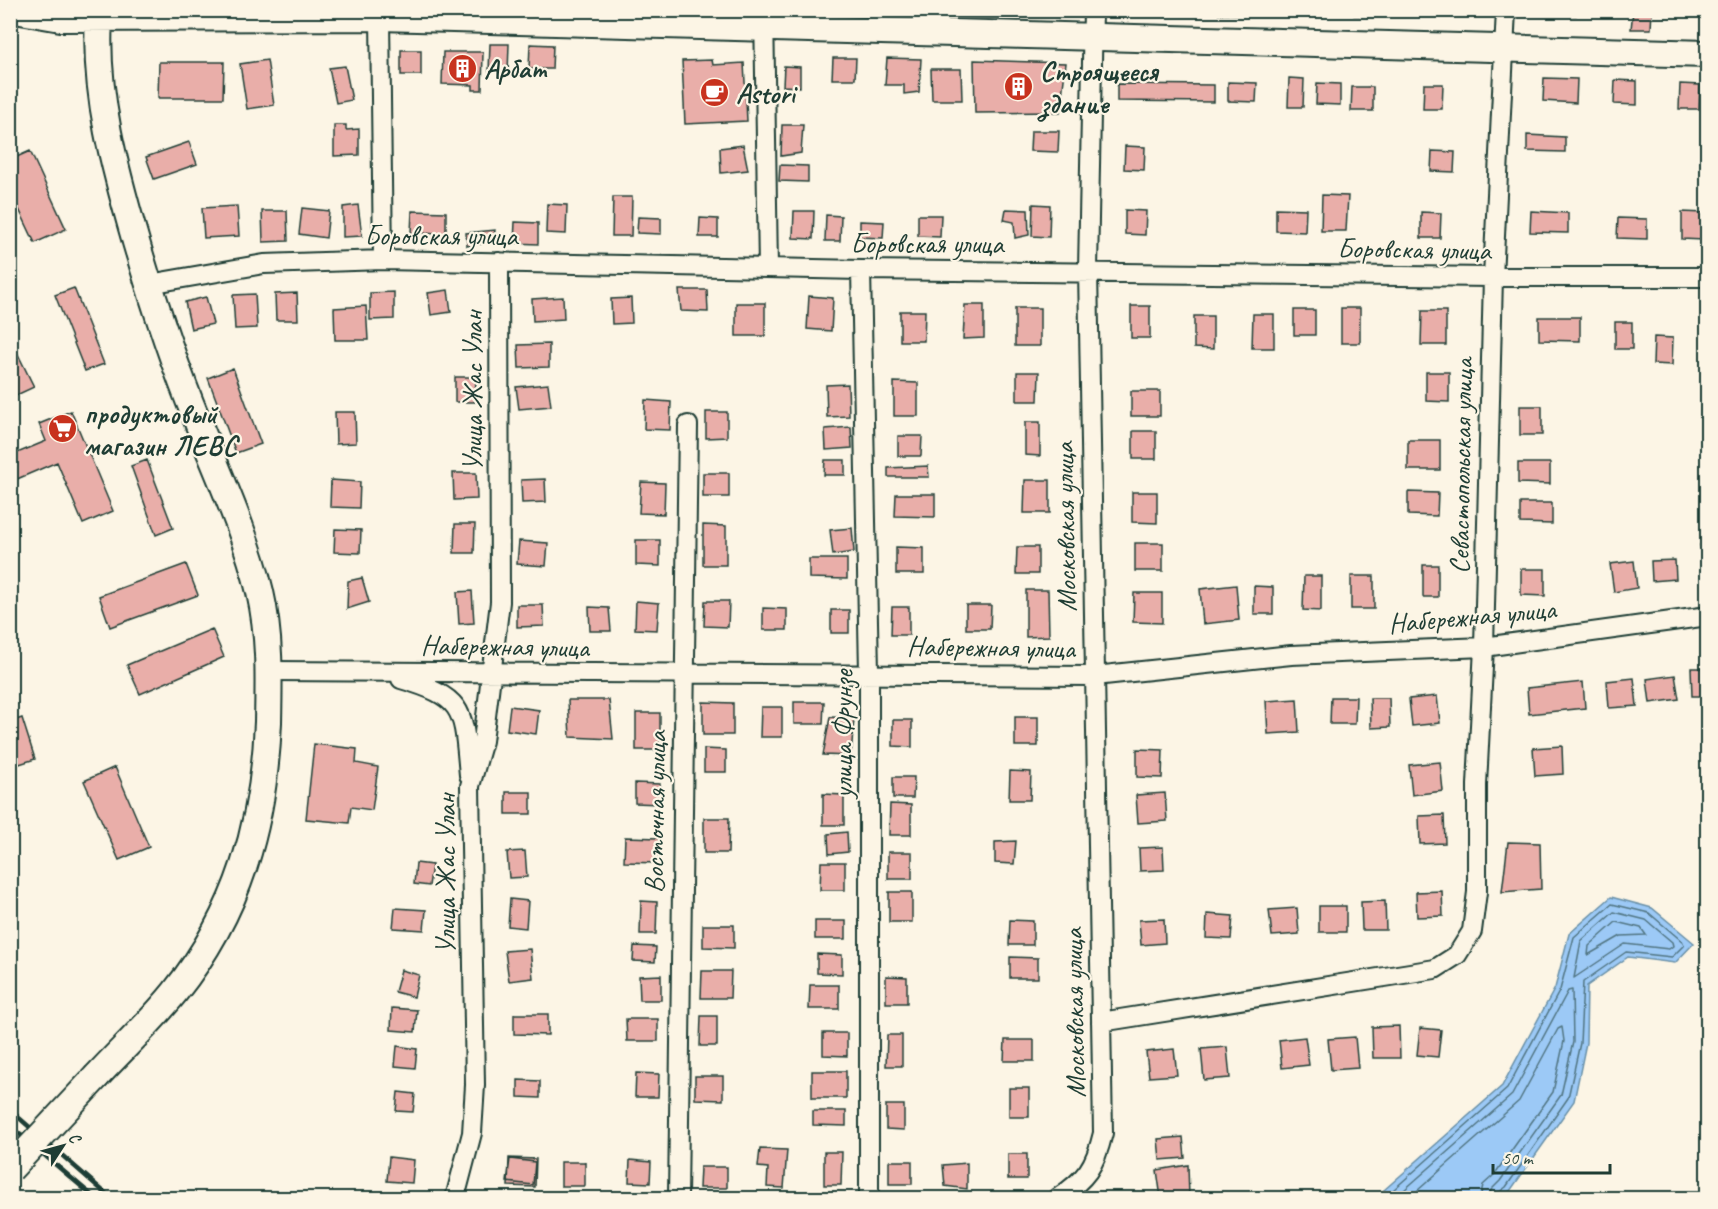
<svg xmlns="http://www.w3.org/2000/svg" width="1718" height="1209" font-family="Caveat,sans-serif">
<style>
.water{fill:#9cc9f6;stroke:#6a91a8;stroke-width:1.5}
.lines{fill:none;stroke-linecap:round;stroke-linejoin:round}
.shore{stroke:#517582;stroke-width:1.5}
.building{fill:#e9aea9;stroke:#1f3d34;stroke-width:1.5}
.minor-casing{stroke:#1f3d34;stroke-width:22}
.secondary-casing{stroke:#1f3d34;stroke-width:30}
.minor{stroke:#fcf5e5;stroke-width:18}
.secondary{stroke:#fcf5e5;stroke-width:26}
.rail{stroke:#1f3d34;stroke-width:4.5}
.secondary-bridge-casing{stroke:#1f3d34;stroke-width:30;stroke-linecap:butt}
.secondary-bridge{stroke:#fcf5e5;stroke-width:26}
.labels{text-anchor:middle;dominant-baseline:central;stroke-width:4.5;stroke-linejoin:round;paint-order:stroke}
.poi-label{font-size:28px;font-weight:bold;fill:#1f3d34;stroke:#fcf5e5;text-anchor:start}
.street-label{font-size:28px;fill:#1f3d34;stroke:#fcf5e5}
</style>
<rect width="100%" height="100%" fill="#fcf5e5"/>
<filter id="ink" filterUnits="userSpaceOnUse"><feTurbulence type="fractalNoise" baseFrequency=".0167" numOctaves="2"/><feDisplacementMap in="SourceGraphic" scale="12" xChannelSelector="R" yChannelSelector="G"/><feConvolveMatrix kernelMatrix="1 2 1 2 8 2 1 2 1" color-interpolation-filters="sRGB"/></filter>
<g filter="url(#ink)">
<!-- water -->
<path class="water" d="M1611 897 1652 908 1694 943 1675 963 1628 957 1587 986 1586 1043 1574 1101 1510 1191 1499 1198H1375L1502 1086 1555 988 1569 934Z"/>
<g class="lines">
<!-- shore -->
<path class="shore" d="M1614 912 1646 920 1672 942 1673 946 1669 949 1625 944 1574 978 1581 941Z
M1616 922 1641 928 1646 935 1621 936 1588 955 1589 946Z
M1384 1198 1507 1089 1560 990 1574 937 1612 904 1649 913 1683 942 1684 945 1672 957 1626 952 1583 982 1580 1043 1568 1098 1506 1187 1498 1193 1497 1198
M1395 1198 1512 1095 1568 991 1572 990 1573 1042 1561 1095 1500 1181 1491 1190 1489 1198
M1409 1198 1519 1101 1558 1029 1562 1027 1564 1041 1553 1092 1494 1175 1483 1185 1480 1198"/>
</g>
<!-- building -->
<path class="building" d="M1211 10H1236V14L1211 13Z
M1354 10H1387V15H1354Z
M1547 10H1576V15L1547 14Z
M1652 10 1651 29H1631L1633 11Z
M490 44H509L508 72H489Z
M530 44 553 45 552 69H529Z
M401 50H421V75H401Z
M443 52H483L482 90H473V85L442 84Z
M833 58H856L855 79H832Z
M887 58 921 59 919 92 904 94V85H885Z
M267 60 274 105 247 109 240 64Z
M712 60 713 65 744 63 747 121 685 124 682 61Z
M974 60 1066 63 1060 112 975 113Z
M159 62H224L223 98H158Z
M345 66 352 100 336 103 329 68Z
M784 66 800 67V87L783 86Z
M931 69H961L962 100H932Z
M1289 78 1304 79 1303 107H1288Z
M1544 78 1577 79 1576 103 1543 101Z
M1615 80 1637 81V105L1614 104Z
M1228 82 1257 83 1256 102 1228 101Z
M1317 83 1340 84V105L1316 104Z
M1117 84 1214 85V102L1117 101Z
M1424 84H1443L1442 109H1423Z
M1680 84 1700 85 1699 109H1679Z
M1352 87H1373V111H1351Z
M334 125H346V130L359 129V155L334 156Z
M782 125H803L801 153 781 156Z
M1031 131H1059L1058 152 1030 151Z
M1527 135 1565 137V152L1527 151Z
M189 142 197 164 154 179 146 157Z
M743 145 748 170 721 173 720 148Z
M1125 146 1145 147 1144 170 1124 169Z
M30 151 66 229 35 243 10 190V160Z
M1432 151 1455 152 1454 172 1431 171Z
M780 165 808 166V182L779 181Z
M1322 195 1348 196 1346 231H1321Z
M613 197H632L631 236H612Z
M547 204 567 205 566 234 546 233Z
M1033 204 1050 205 1049 237 1032 236Z
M358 205 362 236 343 237V207Z
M237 206 239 236 204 238 202 208Z
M302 208 329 211 326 238 299 234Z
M1276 208 1306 209 1305 232 1276 231Z
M1006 209 1028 210 1029 235 1015 238 1014 222 1004 220Z
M1125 210 1146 211 1145 235 1125 234Z
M262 211H287L288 241 263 242Z
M412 211 446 212V234L411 233Z
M794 211H814L813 239 793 238Z
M1531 211 1568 213V233L1530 232Z
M1421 212 1441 213 1440 238H1421Z
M1682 212 1705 213 1704 240 1682 239Z
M826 215 841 216 840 241H825Z
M918 215H941L940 237 918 236Z
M638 217 661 218V234L637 233Z
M700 218 718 219V237H699Z
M1618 218 1647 219V239L1617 238Z
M860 221 884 222 883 238 860 237Z
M515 222 538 223V244L514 243Z
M495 230 493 242 467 246 466 233Z
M74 288 104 364 85 371 55 295Z
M448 290 451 312 431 315 428 293Z
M679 290H707L708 312 681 311Z
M394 292V319L370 320V293Z
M297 293 298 320H276L275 294Z
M255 294 257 328 235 329 233 295Z
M809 296 833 298 831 331 807 329Z
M206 297 213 324 191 329 185 302Z
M563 297 564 319 533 321 532 299Z
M631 298 632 323 612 324 611 299Z
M736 303H765V336H736Z
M965 305H984V338L963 339Z
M366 306 368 340H335L334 308Z
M1131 306H1150V338H1131Z
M1015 308H1040V346H1015Z
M1341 308H1360V343H1341Z
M1294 310H1315V335H1294Z
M900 311H925L924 341H900Z
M1422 311H1446V345H1421Z
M1253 314H1274V348H1252Z
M1194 316H1213V349L1194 348Z
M1539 317H1580V341L1539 340Z
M1615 322H1632V349H1615Z
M1654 337 1673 338 1672 365 1653 364Z
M10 338 34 387 10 398Z
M549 344V367L519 368 518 345Z
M233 368 261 444 236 453 208 378Z
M1017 372H1039L1038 401H1017Z
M1426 372H1449V402L1426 401Z
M455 377H476L475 402H455Z
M894 382 918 383V416H894Z
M548 384 551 406 519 409 516 387Z
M848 384 849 416 827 417 826 385Z
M1131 391H1160V416H1131Z
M645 400 671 402 670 430 644 429Z
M1520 406H1542V435H1520Z
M71 411 113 511 83 524 57 462 10 482V456L46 441 39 424Z
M335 412H355L356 443 336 444Z
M706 412H727V437L706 438Z
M1025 422H1040V456L1025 455Z
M851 427 852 448 826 450 825 429Z
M1133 431H1156V459H1133Z
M898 436H922L921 456H898Z
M1408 440H1440V470H1408Z
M147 460 173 528 156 535 131 466Z
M825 460H845V475H824Z
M1518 463H1550V484L1518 483Z
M928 466 929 477H888V468Z
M453 473H476L477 499 454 500Z
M703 473H729V497H703Z
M545 479 546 502 522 503 521 480Z
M331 480 360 482 359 508 330 507Z
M1025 480H1050V513H1024Z
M641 482 665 483 664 514 639 513Z
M1132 492H1157V523L1132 522Z
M1408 492 1438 493 1437 516 1408 515Z
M896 494H935V517L895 516Z
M1520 503H1552V524L1520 523Z
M455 524H475L474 553H454Z
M703 525 726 526V565H703Z
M852 528 854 552 833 555 830 530Z
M335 529 361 530 360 553 334 552Z
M636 540H660V566L636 565Z
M519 541 548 543 546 566 517 564Z
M1135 543H1163V571H1135Z
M1708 544V573L1706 574 1700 545Z
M896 547 924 548V574H896Z
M1017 547H1038V574H1016Z
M809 559H847V579L809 578Z
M1675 560 1676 579 1652 581 1651 561Z
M1634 561 1637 588 1614 592 1610 564Z
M186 564 198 595 110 627 99 596Z
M1423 565H1438V597H1423Z
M1521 569H1545V596L1521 595Z
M1304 576H1321V611L1303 610Z
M1351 576H1374V609H1351Z
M362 578 369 602 347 609 348 581Z
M1236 585 1239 620 1203 624 1200 589Z
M1254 586 1273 587V614H1254Z
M1026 590H1048L1049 636 1026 637Z
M472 591 474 623 459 624 457 592Z
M1134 593H1162V623L1133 622Z
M636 601 659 603 657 630 635 629Z
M705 601H729L728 627 704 626Z
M517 605H543L544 626 517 627Z
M966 605H991L990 629H966Z
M589 607 609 608 611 631H590Z
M892 607H909V635H891Z
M763 608 787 609V630H763Z
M831 610H849V633H831Z
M212 629 224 657 140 694 127 665Z
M1691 668H1708V696H1692Z
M1675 675 1679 699 1650 703 1647 679Z
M1634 678 1637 706 1609 708 1607 681Z
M1583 682 1585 708 1529 714 1527 688Z
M1437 696 1440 723 1412 726 1409 699Z
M1331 697H1356L1355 724H1330Z
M1370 698H1389L1390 727 1371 728Z
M1297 699 1299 732 1268 734 1266 701Z
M568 700H609L613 739 570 737Z
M703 702 733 703V735H703Z
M794 702H824L823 724H794Z
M510 706 539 710 536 734 507 730Z
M761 707H782V737H760Z
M636 713H660V750H636Z
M830 717 854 718 851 756 823 755Z
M1015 717H1038V746H1015Z
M22 718 35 759 10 767V722Z
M893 720H912V747L893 746Z
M314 744 357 749 356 763 378 767 372 810 351 807 349 823 306 819Z
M1562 746 1563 774 1535 776 1533 748Z
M704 749 726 750V772H704Z
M1137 749 1163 750 1162 778 1137 777Z
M1440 762 1443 791 1412 795 1409 765Z
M115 767 149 847 119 860 84 781Z
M1010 771 1031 772 1030 800H1009Z
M893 777H914L913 798H893Z
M635 783 660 784V804L635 803Z
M506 792H531V814H506Z
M1165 793 1167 821 1138 823 1136 795Z
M823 794 844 795V825H823Z
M890 804 911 805V835H889Z
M1444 815 1445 843 1420 844 1419 816Z
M704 818H729L728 853H704Z
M847 832 848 852 829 854 828 834Z
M625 837 659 838 658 863 624 862Z
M1016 841 1014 864 995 863V842Z
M1508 842 1540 843 1541 889 1502 892Z
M1163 847 1164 870 1140 871 1139 848Z
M525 851 527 877 509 878 507 852Z
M888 852H912V879H888Z
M821 862H845V890H820Z
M416 863 432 865 429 886 414 884Z
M1442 891 1443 916 1417 917 1416 892Z
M889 892H912V922H889Z
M510 899 528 901 526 928 508 926Z
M641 901 657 902 656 934H640Z
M1385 901 1386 930H1362L1361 902Z
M1319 906H1346V932H1319Z
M395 908 426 910 424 930 393 928Z
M1297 908 1299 934 1272 936 1269 910Z
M1207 914 1233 916 1231 939 1206 938Z
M1164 919 1165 943 1141 945 1139 920Z
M1010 920 1033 921V945H1009Z
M815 921H846V939H815Z
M703 925H734V948L703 947Z
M634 946 656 947 655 962 633 961Z
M530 949 533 978 509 981 505 951Z
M817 954 842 955V974L817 973Z
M1010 957 1038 958V978H1010Z
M401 970 419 975 414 997 395 992Z
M702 971H731L730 998H701Z
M661 975V1000H640L639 976Z
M886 976 907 977V1003H886Z
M810 985H839V1009H809Z
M392 1008 417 1010 415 1032 391 1030Z
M514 1014H548V1035L514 1034Z
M701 1016H717V1046H700Z
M626 1019H658V1041H627Z
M1399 1026 1400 1058H1373L1372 1027Z
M1420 1028 1441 1030 1438 1057 1417 1055Z
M823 1033H847V1056L823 1055Z
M887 1035H902V1066H886Z
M1305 1037 1309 1065 1282 1068 1279 1040Z
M1355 1037 1358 1068 1331 1070 1328 1039Z
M1005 1040H1034V1061H1004Z
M397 1046 417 1049 415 1068 395 1066Z
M1227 1047 1230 1078 1204 1080 1201 1049Z
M1174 1049 1177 1075 1149 1077 1146 1052Z
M812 1071H846V1098H812Z
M636 1073 659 1074 658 1097H635Z
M695 1076H723V1100L695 1099Z
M518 1080 540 1081V1098L518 1097Z
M1009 1088H1029V1117H1009Z
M398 1092 415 1094 413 1112 396 1111Z
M886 1105H904V1130L886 1129Z
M813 1111H846V1126L813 1125Z
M1183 1137 1185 1158 1160 1160 1158 1139Z
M760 1149 787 1150 784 1188 767 1187 768 1168 758 1167Z
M824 1152H842L841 1185H824Z
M1008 1154H1027V1179H1008Z
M389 1157 414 1160 412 1183 387 1181Z
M509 1158 536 1159 535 1187 508 1186Z
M510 1159 535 1162 533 1185 507 1182Z
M630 1160 651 1162 650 1183 629 1182Z
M889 1161H912V1184H889Z
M561 1162H585V1186H561Z
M967 1163V1189L945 1186 943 1165Z
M1188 1165 1189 1198H1161L1157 1170Z
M700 1167H727V1188H699Z"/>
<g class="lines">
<defs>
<path id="minor" d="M764 10 768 268
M380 17 383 260
M861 270 869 672V1198
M149 284 264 264 383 260 861 270 1493 277H1708
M270 671 1095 676 1291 655 1484 647 1708 616
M401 679C467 698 463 711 469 775
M1101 1022 1435 969 1457 955 1472 931 1477 892V785L1484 647 1493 277 1506 10
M455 1198 472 1133 475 1085 470 786 483 741 500 602 499 262
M678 1198 688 425
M1058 1198C1086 1179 1095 1167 1103 1133L1088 270 1093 10"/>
<path id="secondary" d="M15 10 61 18 380 17 1708 54
M97 1076C123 1048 151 1022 175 992 239 912 264 824 268 722 269 678 270 635 260 592 246 533 219 476 197 420 173 362 154 303 136 242 115 169 94 94 99 18"/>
</defs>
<!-- minor casing -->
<use href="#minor" class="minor-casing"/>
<!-- secondary casing -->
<use href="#secondary" class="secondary-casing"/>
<!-- minor -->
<use href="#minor" class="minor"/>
<!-- secondary -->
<use href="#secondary" class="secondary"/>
<!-- rail -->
<path class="rail" d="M10 1110 111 1198
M10 1126 95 1198"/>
<defs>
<path id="secondary-bridge" d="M10 1169 97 1076"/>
</defs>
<!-- secondary-bridge casing -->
<use href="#secondary-bridge" class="secondary-bridge-casing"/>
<!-- secondary-bridge -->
<use href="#secondary-bridge" class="secondary-bridge"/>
</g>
</g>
<!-- icons -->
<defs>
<symbol id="building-disc" viewBox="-11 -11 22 22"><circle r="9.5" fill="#c8321e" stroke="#fcf5e5"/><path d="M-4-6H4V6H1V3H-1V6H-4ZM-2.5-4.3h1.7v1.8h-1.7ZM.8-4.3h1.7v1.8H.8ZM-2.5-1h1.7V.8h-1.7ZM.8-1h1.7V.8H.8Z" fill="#fff"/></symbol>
<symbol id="cafe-disc" viewBox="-11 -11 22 22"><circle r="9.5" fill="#c8321e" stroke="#fcf5e5"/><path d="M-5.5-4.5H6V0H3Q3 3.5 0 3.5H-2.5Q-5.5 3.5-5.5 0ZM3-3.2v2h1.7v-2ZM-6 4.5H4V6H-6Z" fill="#fff"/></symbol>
<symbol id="supermarket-disc" viewBox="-11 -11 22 22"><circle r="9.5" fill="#c8321e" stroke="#fcf5e5"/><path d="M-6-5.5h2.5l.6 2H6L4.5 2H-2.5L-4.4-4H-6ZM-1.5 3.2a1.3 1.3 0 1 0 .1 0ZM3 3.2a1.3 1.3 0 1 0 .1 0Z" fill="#fff"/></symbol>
</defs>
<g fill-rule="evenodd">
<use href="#building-disc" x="446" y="52" width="33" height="33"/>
<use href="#building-disc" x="1002" y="70" width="33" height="33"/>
<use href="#cafe-disc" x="698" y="76" width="33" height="33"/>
<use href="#supermarket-disc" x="46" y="412" width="33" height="33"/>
</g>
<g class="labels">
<!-- poi labels -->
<g class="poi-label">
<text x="484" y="68">Арбат</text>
<text x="1040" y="71">Строящееся<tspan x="1040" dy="32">здание</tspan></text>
<text x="736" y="93">Astori</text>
<text x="84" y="413">продуктовый<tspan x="84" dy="32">магазин ЛЕВС</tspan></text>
</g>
<!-- street labels -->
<g class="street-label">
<text x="441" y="235">Боровская улица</text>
<text x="927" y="243">Боровская улица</text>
<text transform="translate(1414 249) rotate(1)">Боровская улица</text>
<text transform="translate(472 391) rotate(-90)">Улица Жас Улан</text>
<text transform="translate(1461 466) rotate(-89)">Севастопольская улица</text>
<text transform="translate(1065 527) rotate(-91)">Московская улица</text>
<text transform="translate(1472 616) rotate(-5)">Набережная улица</text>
<text transform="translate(505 646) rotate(1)">Набережная улица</text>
<text transform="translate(991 647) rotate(1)">Набережная улица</text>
<text transform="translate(842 734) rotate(-90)">улица Фрунзе</text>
<text transform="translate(655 812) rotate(-89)">Восточная улица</text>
<text transform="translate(445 874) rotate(-90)">Улица Жас Улан</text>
<text transform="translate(1074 1013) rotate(-91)">Московская улица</text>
</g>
</g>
<!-- margin -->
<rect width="1718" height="1209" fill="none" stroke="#fcf5e5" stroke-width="36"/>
<rect x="18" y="18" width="1682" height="1173" fill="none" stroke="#1f3d34" stroke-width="2" filter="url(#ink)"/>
<!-- north arrow -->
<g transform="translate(63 1146) rotate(54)" stroke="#fcf5e5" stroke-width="4.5" paint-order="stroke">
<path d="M0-4.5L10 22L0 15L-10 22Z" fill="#1f3d34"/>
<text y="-9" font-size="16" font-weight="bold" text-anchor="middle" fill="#1f3d34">С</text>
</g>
<!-- scale -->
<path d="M1493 1164v9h117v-9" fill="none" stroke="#1f3d34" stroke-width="3"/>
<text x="1502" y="1164" font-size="18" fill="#1f3d34" stroke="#fcf5e5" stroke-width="4.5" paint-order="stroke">50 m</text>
</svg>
